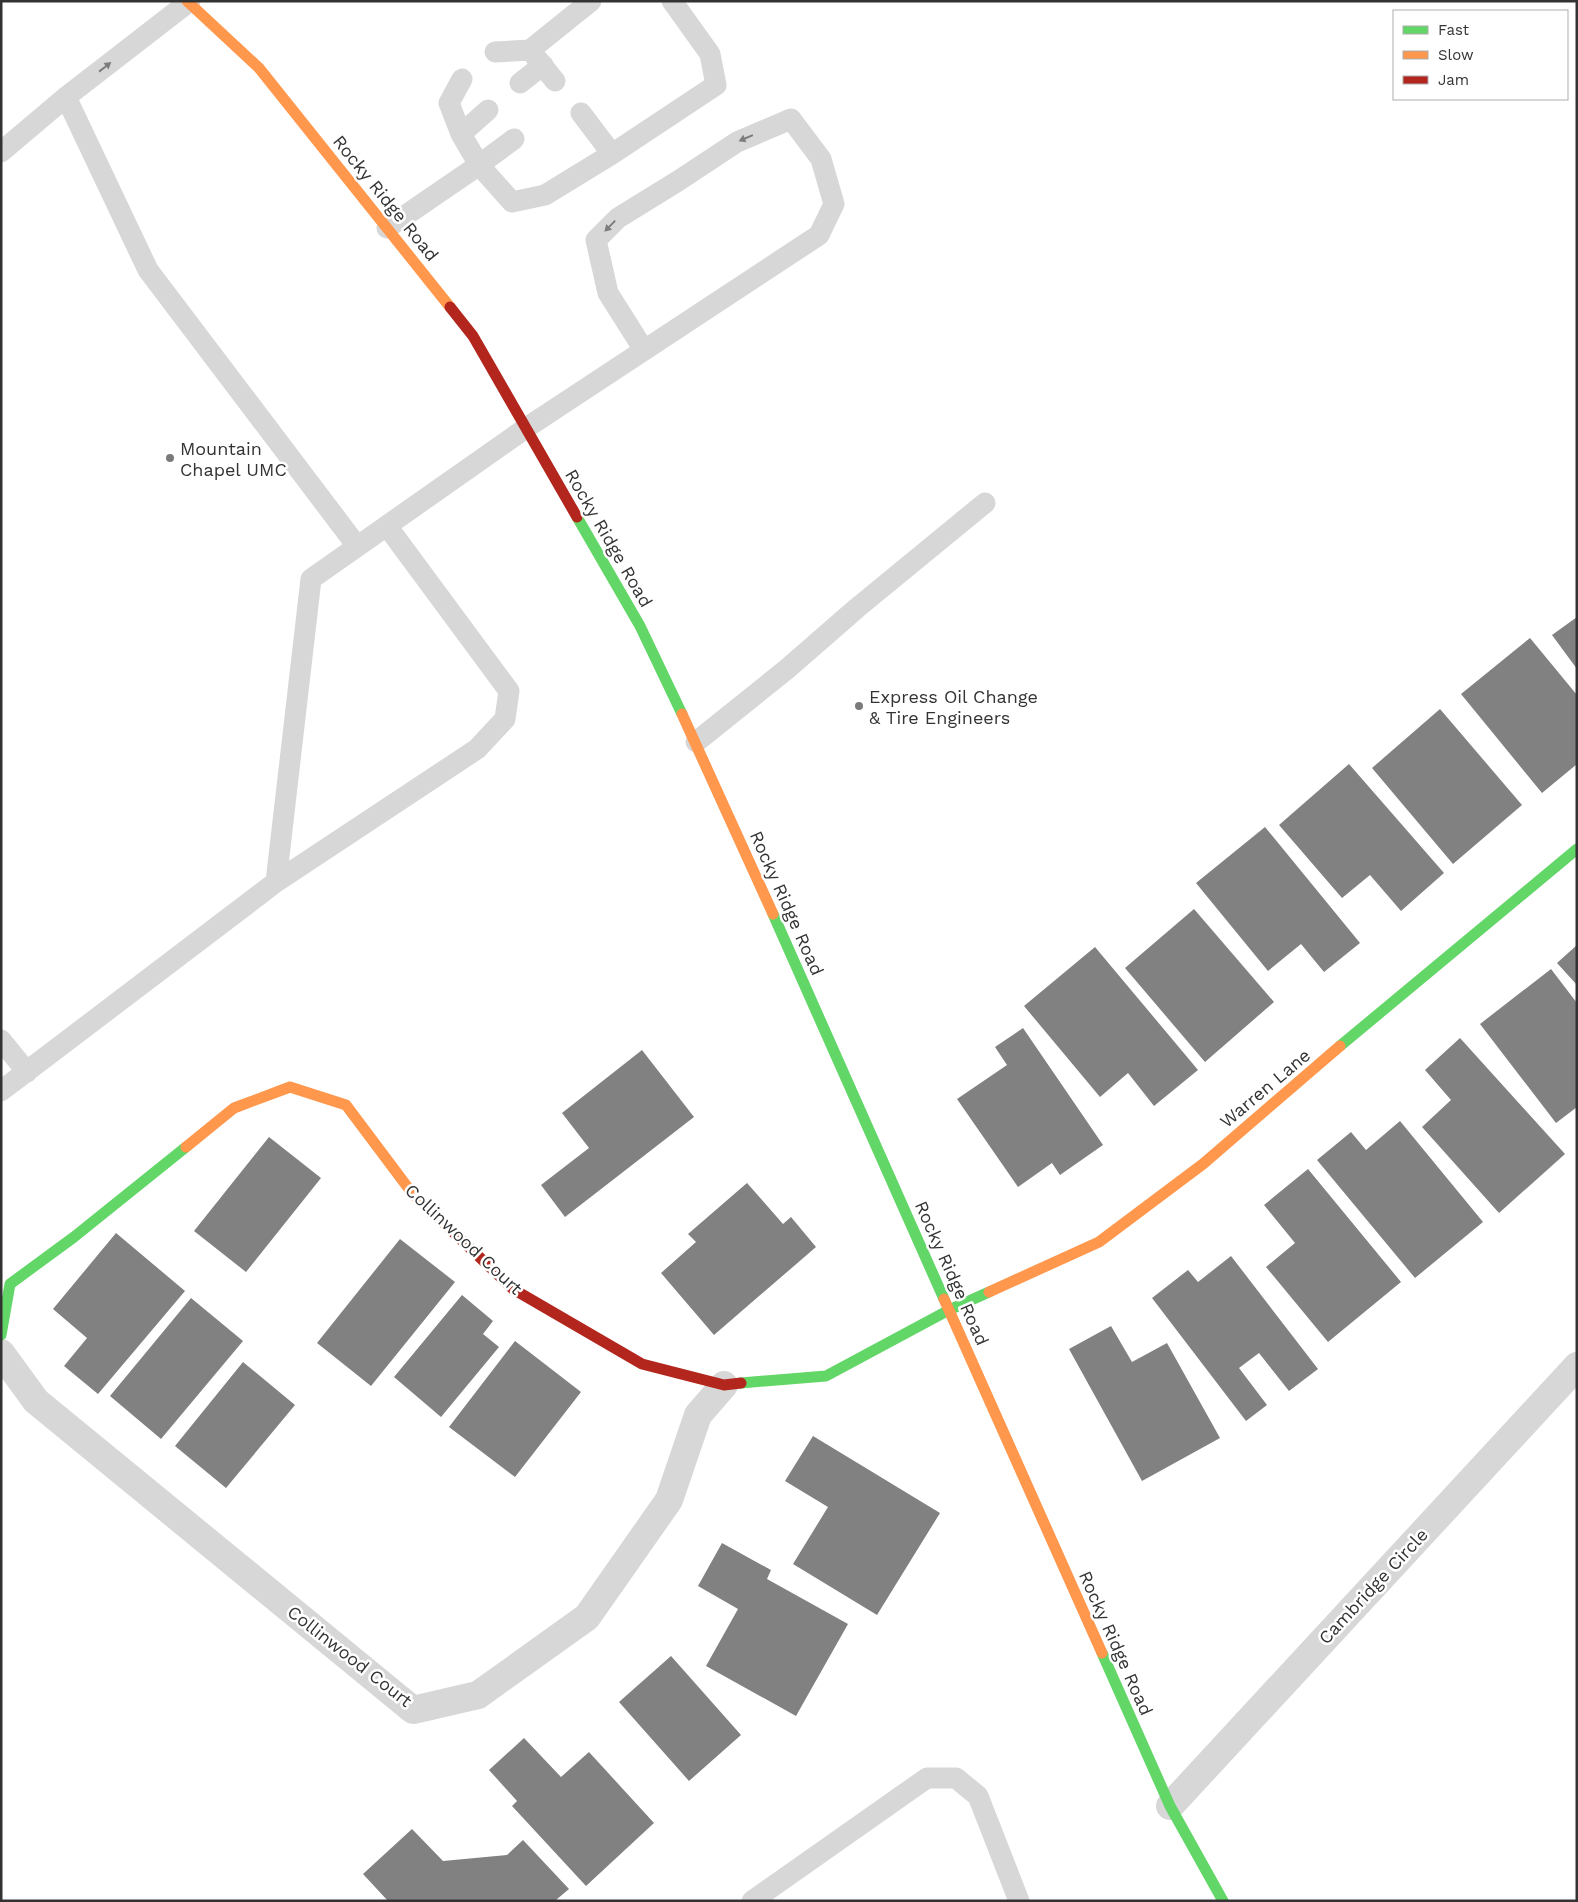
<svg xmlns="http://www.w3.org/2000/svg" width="1578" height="1902" font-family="'Work Sans',sans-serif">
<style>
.building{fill:#818181}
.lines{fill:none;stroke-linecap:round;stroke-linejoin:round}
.lane{stroke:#d7d7d7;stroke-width:21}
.street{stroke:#d7d7d7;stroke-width:28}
.fast{stroke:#63d668;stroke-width:11}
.slow{stroke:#ff974d;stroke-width:11}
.jam{stroke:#b3261e;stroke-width:11}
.oneway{fill:#7d7d7d}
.poi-dot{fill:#7a7a7a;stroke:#fff;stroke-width:2}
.labels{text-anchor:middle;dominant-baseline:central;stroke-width:5;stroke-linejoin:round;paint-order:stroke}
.street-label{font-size:18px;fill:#333;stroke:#fff}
.poi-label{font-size:18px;fill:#333;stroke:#fff;text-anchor:start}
</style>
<rect width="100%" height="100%" fill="#fff"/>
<!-- building -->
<path class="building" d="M1577 617V669L1552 635Z
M1530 638 1577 695V764L1542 793 1461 694Z
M1440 709 1522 805 1453 864 1372 768Z
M1349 764 1444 873 1401 911 1370 875 1342 898 1279 825Z
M1265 827 1360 943 1324 972 1301 944 1268 971 1196 883Z
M1194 909 1274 1002 1205 1062 1125 968Z
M1577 945V985L1557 963Z
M1095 947 1198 1070 1154 1106 1128 1073 1100 1097 1024 1006Z
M1551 969 1577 1003V1107L1556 1123 1480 1024Z
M1023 1028 1103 1145 1060 1175 1052 1163 1018 1187 957 1099 1007 1065 995 1047Z
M1460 1038 1565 1154 1499 1213 1422 1127 1451 1100 1425 1070Z
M642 1050 694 1117 565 1217 541 1185 589 1148 562 1113Z
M1400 1121 1483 1222 1415 1278 1317 1160 1351 1132 1366 1150Z
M269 1137 321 1178 246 1272 194 1231Z
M1308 1169 1401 1282 1328 1342 1266 1267 1295 1243 1264 1205Z
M747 1183 783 1224 791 1217 816 1247 714 1335 661 1273 696 1242 688 1234Z
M116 1233 185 1291 98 1394 64 1366 87 1338 53 1309Z
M400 1239 455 1282 371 1386 317 1343Z
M1231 1256 1318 1369 1289 1391 1259 1353 1239 1368 1267 1405 1246 1421 1152 1298 1188 1270 1198 1282Z
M462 1295 493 1321 483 1334 499 1347 441 1417 394 1377Z
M191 1298 243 1341 161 1439 110 1396Z
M1111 1326 1132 1362 1167 1343 1220 1438 1142 1481 1069 1349Z
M515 1341 581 1392 515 1477 449 1427Z
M243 1362 295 1405 226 1488 175 1446Z
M813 1436 940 1513 877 1615 793 1564 828 1507 785 1481Z
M722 1543 771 1570 767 1579 848 1624 796 1716 706 1666 738 1609 698 1586Z
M671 1656 741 1735 689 1781 619 1702Z
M524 1738 561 1777 589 1752 654 1823 586 1886 512 1806 517 1801 489 1770Z
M412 1829 443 1861 507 1855 523 1840 569 1889 556 1900 557 1901H388L363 1874Z"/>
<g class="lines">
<!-- lane -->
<path class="lane" d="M495 52 530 50
M462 79 449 103 461 134 479 165 514 139
M555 81 530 50 591 1
M520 83 543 65
M66 97 148 270 357 546
M581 113 612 154
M461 134 488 110
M1 152 66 97 190 1
M387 228 479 165 512 202 545 195 612 154 716 85 710 54 672 1
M696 742 787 669 857 608 985 503
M276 882 477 749 505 719 509 691 387 526
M1 1040 27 1072
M1 1091 276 882 311 579 526 428 819 235 834 204 821 159 791 119 737 142 678 181 618 218 596 240 608 293 644 350
M752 1901 927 1778H956L978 1796 1019 1901"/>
<!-- street -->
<path class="street" d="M1 1353 36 1401 413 1710 478 1695 587 1617 669 1500 698 1415 724 1385
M1170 1806 1577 1366"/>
<!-- fast -->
<path class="fast" d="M577 517 640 626 682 714
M773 914 944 1299
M1340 1046 1577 849
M1 1335 10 1284 74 1237 186 1147
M741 1383 826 1376 949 1310 989 1292
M1102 1653 1170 1806 1223 1901"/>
<!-- slow -->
<path class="slow" d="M187 1 259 68 450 307
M682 714 773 914
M186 1147 234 1108 290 1087 346 1105 412 1193 452 1231
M989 1292 1099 1242 1203 1164 1340 1046
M944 1299 1102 1653"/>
<!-- jam -->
<path class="jam" d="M450 307 473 336 577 517
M452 1231 513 1289 642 1364 724 1385 741 1383"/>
</g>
<!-- one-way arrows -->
<defs><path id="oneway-solid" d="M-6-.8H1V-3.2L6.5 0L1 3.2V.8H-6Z" transform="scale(1.25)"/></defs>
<g class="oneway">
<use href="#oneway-solid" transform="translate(105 67) rotate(-38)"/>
<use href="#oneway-solid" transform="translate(746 138) rotate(157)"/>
<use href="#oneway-solid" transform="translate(610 226) rotate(134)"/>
</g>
<!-- markers -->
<g class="poi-dot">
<circle cx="170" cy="458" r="5"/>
<circle cx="859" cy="706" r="5"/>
</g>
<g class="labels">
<!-- street labels -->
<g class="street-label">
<text transform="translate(386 198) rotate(51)">Rocky Ridge Road</text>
<text transform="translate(609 538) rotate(60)">Rocky Ridge Road</text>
<text transform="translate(787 903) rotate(66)">Rocky Ridge Road</text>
<text transform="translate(1265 1088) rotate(-40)">Warren Lane</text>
<text transform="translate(464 1239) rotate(43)">Collinwood Court</text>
<text transform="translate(952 1273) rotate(66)">Rocky Ridge Road</text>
<text transform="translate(1373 1586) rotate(-47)">Cambridge Circle</text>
<text transform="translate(1116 1643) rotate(66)">Rocky Ridge Road</text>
<text transform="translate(350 1656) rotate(38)">Collinwood Court</text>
</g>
<!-- poi labels -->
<g class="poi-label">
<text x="180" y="448">Mountain<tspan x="180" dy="21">Chapel UMC</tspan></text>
<text x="869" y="696">Express Oil Change<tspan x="869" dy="21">&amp; Tire Engineers</tspan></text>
</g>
</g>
<!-- border -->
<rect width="1578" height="1902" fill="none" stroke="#333333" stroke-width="5"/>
<!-- legend -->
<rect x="1393" y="10" width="175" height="90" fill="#ffffff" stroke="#adadad"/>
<rect x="1403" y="26" width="25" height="8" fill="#63d668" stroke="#adadad"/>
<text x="1438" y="35" font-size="15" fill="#333333">Fast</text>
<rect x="1403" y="51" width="25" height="8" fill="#ff974d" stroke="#adadad"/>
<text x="1438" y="60" font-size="15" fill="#333333">Slow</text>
<rect x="1403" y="76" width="25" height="8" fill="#b3261e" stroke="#adadad"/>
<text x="1438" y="85" font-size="15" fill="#333333">Jam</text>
</svg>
